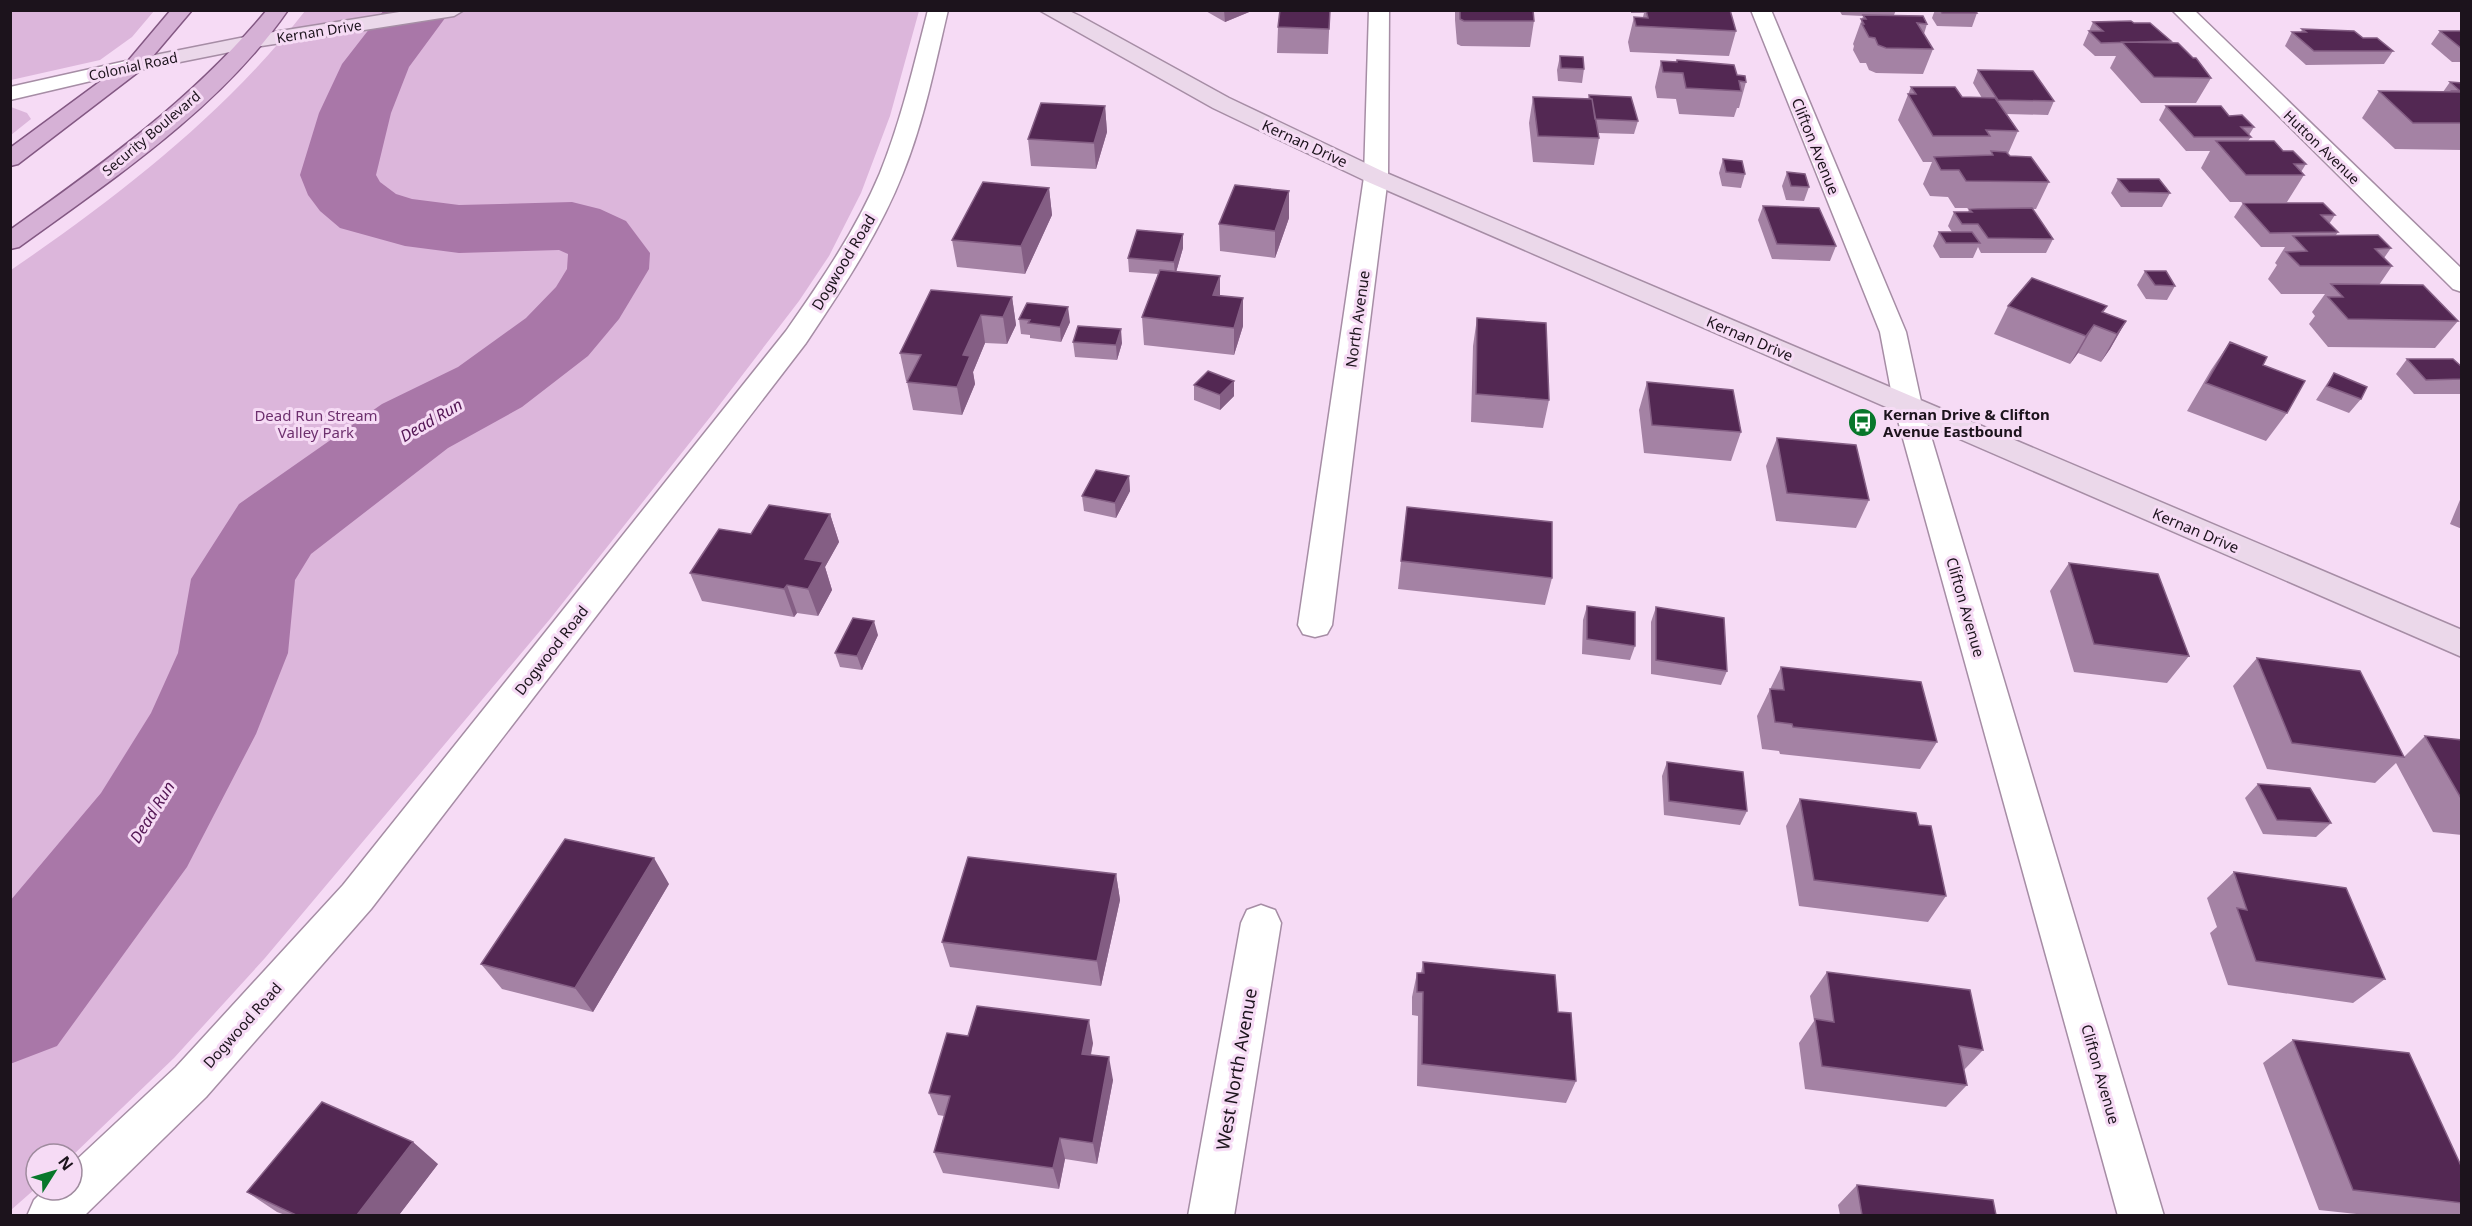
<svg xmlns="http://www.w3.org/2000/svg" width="2472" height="1226" font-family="'Noto Sans',sans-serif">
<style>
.green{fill:#dcb6db}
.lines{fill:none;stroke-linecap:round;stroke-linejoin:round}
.river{fill:#a977a8;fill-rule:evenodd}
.minor-casing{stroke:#a68da5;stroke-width:3}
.tertiary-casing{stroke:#a68da5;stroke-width:3}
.secondary-casing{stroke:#a68da5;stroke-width:3}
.primary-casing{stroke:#835883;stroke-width:3}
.minor{fill:#fff;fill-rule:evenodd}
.tertiary{fill:#fff;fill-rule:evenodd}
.secondary{fill:#ebd8ea;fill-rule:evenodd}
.primary{fill:#d6b1d6;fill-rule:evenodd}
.wall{fill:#a482a4}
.shaded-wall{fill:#845e84}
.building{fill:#532853;stroke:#845e84;stroke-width:1.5}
.labels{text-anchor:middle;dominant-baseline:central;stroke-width:6;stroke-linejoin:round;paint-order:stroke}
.far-street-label{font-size:14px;fill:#1c131c;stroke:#f6dbf5}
.street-label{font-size:15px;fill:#1c131c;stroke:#f6dbf5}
.poi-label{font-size:15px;font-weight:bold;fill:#1c131c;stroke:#f6dbf5;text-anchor:start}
.park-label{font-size:15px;fill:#6d306e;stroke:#f6dbf5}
.water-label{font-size:16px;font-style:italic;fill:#531654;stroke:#f6dbf5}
.near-street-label{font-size:18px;fill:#1c131c;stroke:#f6dbf5}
</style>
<rect width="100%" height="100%" fill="#f6dbf5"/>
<!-- green -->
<path class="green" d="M11 10H153L154 11 132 37 100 60 11 80Z
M305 11H919L890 116 861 193 829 256 799 301 711 416 550 619 265 958 174 1058 72 1156V1154H36V1188L11 1210V270C118 197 225 114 305 11Z
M11 107 27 113 31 119 11 135Z"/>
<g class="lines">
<!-- river -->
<path class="river" d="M384 10H451L409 67 391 113 376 175 380 182 396 194 412 199 459 205 572 202 600 209 626 221 650 253 649 269 619 319 588 356 522 407 448 448 311 554 295 580 288 653 256 734 187 867 57 1046 10 1064V901L101 793 151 713 178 653 191 579 239 504 382 404 458 367 526 318 556 287 567 269 568 254 559 250 459 253 405 246 340 228 320 211 308 195 300 175 319 113 342 64Z"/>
<defs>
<path id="minor" d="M1369 10H1389L1388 177 1332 625 1327 634 1315 637 1303 634 1298 625 1364 177Z
M1751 10H1771L1906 332 1922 406 2164 1216H2118L1894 406 1880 332Z
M2172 10H2194L2462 269V292L2453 289Z
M135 59 142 61 146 65 142 69 10 100V87Z
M1261 905 1275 910 1281 923 1234 1216H1188L1241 923 1247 910Z"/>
<path id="tertiary" d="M928 10H948C935 65 924 121 903 173 879 234 842 289 806 343L371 909 206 1097 84 1216H27L34 1200 44 1190H72V1164L176 1067 343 885 786 331C821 281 856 230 880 173 901 121 914 65 928 10Z"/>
<path id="secondary" d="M412 10H464L454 16 255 47 135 71 128 69 124 65 128 61 135 59 255 35Z
M1039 10H1067L1080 16 1229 98 1384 172 2462 630V657L1368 182 1213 108Z"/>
<path id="primary" d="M171 10H192L142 69 18 164 10 166V148L128 61Z
M267 10H288C220 108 114 178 19 247L10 249V230C103 164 194 98 267 10Z"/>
</defs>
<!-- minor casing -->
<use href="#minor" class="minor-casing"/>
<!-- tertiary casing -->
<use href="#tertiary" class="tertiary-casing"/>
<!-- secondary casing -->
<use href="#secondary" class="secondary-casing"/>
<!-- primary casing -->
<use href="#primary" class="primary-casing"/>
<!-- minor -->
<use href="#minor" class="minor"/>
<!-- tertiary -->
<use href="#tertiary" class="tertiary"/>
<!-- secondary -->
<use href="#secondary" class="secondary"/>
<!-- primary -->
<use href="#primary" class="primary"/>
</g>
<!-- wall -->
<path class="wall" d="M1204 10H1254L1225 22Z
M1330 10 1328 54 1277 53 1278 27Z
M1455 10H1533L1534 21 1530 47 1461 46 1457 44 1455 20Z
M1631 10H1730L1736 31 1729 56 1630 52 1628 42 1634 17H1643L1644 13H1631Z
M1839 10H1896L1894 15 1927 24 1924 34 1933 49 1923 74 1876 73 1869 70 1866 63H1860L1853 50 1854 46 1853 44 1863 16 1842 15Z
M1935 10H1975L1977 13 1972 27 1937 26 1932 18Z
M2093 22 2134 23 2171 41 2170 43 2211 78 2196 103H2141L2110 68 2116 56H2095L2083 45Z
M2302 29 2363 38 2393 51 2384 64 2306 65 2285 46 2292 32H2301Z
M2440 31H2462V62H2452L2431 44Z
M1560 56 1584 69 1582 83 1558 81 1557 70Z
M1677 60 1737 75 1746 82 1739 108H1737L1734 117 1679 114 1676 99 1657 98 1655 87 1661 61 1677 62Z
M1978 70 2054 101 2048 115 2007 114 2018 131 2008 154 2010 156 2049 182 2036 209H2032L2053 239 2046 253H1981L1978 247 1973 258H1940L1933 246 1939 232H1952L1948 226 1954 212H1968L1969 209 1986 208H1955L1948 197 1930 196 1923 184 1932 162H1923L1898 120 1911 87 1962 97 1982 98 1973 83Z
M2450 82 2462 83V150L2395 149 2362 118 2379 91 2443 92Z
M1589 95 1638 121 1634 134 1598 133 1599 138 1594 165 1533 162 1529 123 1533 97 1588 99Z
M1105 106 1107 132 1096 169 1031 166 1028 139Z
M2166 106 2229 116 2254 127 2249 135 2251 137 2248 141 2283 151 2306 164 2301 172 2304 175 2287 202H2230L2201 168 2210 151H2186L2159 120Z
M1723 159 1745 174 1741 188 1722 186 1719 173Z
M1787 172 1809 187 1804 201 1786 200 1782 186Z
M2118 179 2170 193 2162 207H2121L2111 193Z
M1049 188 1052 215 1025 274 957 267 952 240Z
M2243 203 2335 215 2329 224 2338 232 2336 235 2391 248 2384 258 2392 266 2379 285 2458 321 2435 348 2328 347 2309 324 2315 316 2312 312 2325 294H2281L2268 279 2277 265 2275 263 2285 247H2261L2234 217Z
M1763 206 1836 246 1830 261 1772 259 1758 220Z
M1289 218 1275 258 1220 251 1219 224Z
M1183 234V248L1176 272 1220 296 1243 326 1234 355 1144 345 1142 317 1158 274 1129 272 1128 258Z
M2145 271 2175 286 2167 300 2146 299 2137 285Z
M1012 297 1016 325 1007 344 985 343 973 372 975 384 962 415 913 410 907 382 908 381H906L900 353Z
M2008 306H2107L2103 313 2126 321 2110 349 2101 362 2078 353 2070 364 1994 334Z
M1477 318 1549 400 1543 428 1471 422 1473 346Z
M1019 319 1070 322 1061 342 1030 338V335L1021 334Z
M1073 342 1122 343 1117 360 1075 357Z
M2230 342 2263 365 2287 413 2266 441 2187 411 2211 370Z
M2407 359 2462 367V393L2461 394H2414L2396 374Z
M2334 373 2361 399 2349 413 2316 400Z
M1647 382 1741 432 1731 461 1644 453 1639 410Z
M1194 385 1234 396 1220 410 1194 400Z
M1777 438 1869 500 1856 528 1776 521 1766 466Z
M1129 476 1130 491 1116 518 1084 511 1082 496Z
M2462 495V529L2450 524Z
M1407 507 1552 578 1545 605 1398 589Z
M830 514 839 542 825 567 832 590 818 616 797 613 794 617 702 601 690 573 751 534Z
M2069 563 2189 656 2167 683 2074 672 2050 591Z
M1587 606 1635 646 1630 660 1582 654 1583 620Z
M1656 607 1727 671 1721 685 1651 674V622Z
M878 635 862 670 840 667 835 653Z
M2257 658 2404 757 2425 736 2462 740V835L2433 832 2396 763 2375 783 2267 769 2233 686Z
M1781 667 1937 742 1920 769 1780 754 1779 751 1762 749 1757 716Z
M1667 762 1747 811 1740 825 1664 815 1662 776Z
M2258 784 2331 823 2316 837 2263 834 2245 798Z
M1800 799 1919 825 1946 896 1928 922 1799 906 1786 826Z
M2234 872 2385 979 2353 1003 2228 985 2210 933 2217 927 2207 898Z
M1116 874 1120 900 1101 986 950 967 942 942Z
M669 884 593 1012 502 989 481 964Z
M1423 962 1558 1012 1576 1081 1566 1103 1417 1086 1418 1016 1412 1015V997L1417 973H1421Z
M1827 972 1983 1050 1964 1070 1967 1085 1946 1107 1805 1089 1799 1043 1814 1021 1810 996Z
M968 1036 1093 1043 1091 1055 1113 1080 1097 1164 1065 1159 1059 1189 943 1173 934 1152 944 1116 938 1115 929 1093Z
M2293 1040 2462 1168V1214L2458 1215H2366L2319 1210 2263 1063Z
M438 1164 399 1215H285L277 1212 247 1192Z
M1857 1185 1996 1215H1840L1838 1205Z"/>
<!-- shaded-wall -->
<path class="shaded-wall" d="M1224 10H1254L1225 22Z
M1105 106 1107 132 1096 169 1094 143Z
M1049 188 1052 215 1025 274 1021 246Z
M1289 191V218L1275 258V231Z
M1183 234V248L1175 276 1174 262Z
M1220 276V304L1213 295Z
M1012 297 1016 325 1007 344 1003 317Z
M1243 298V326L1234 355V328Z
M1068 307 1070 322 1061 342 1060 327Z
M981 315 985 343 973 372 975 384 962 415 957 387 963 355Z
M2126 321 2110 349 2101 362 2117 334Z
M2094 325 2078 353 2070 364 2086 336Z
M1121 329 1122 343 1117 360 1116 345Z
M1234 381V396L1220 410V395Z
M1129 476 1130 491 1116 518 1115 503Z
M830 514 839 542 825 567 832 590 818 616 808 589 805 559Z
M787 585 797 613 794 617 784 589Z
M874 621 878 635 862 670 857 656Z
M654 858 669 884 593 1012 575 988Z
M1116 874 1120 900 1101 986 1097 961Z
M1089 1020 1093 1043 1086 1076 1082 1054Z
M1109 1057 1113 1080 1097 1164 1093 1143Z
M1060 1138 1065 1159 1059 1189 1053 1168Z
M413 1142 438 1164 399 1215H357Z"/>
<!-- building -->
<path class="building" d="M1280 10H1330L1329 29 1278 27Z
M1460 10H1533L1534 21H1464L1460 19Z
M1646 10H1730L1736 31 1636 26 1634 17 1648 18Z
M1940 10H1975L1977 13H1942Z
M1863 15 1923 16 1927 24 1917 23 1933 49 1886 48 1878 45 1875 38 1869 37 1862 24H1864L1861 19H1866Z
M2131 21 2134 23H2150L2171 41 2101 43 2089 31H2103L2093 22Z
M2302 29 2354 31 2363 38H2377L2393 51H2314L2292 32H2306Z
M2440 31H2462V48H2461Z
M2122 42 2178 43 2193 58H2196L2211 78 2154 77Z
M1560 56 1583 57 1584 69 1561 68Z
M1677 60 1734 65 1737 75 1745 76 1746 82 1739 81 1741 91 1686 88 1683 73 1663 72 1661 61 1677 62Z
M1978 70 2033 71 2054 101 1998 100Z
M2450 82 2462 83V92H2453L2452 91H2460Z
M1911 87H1955L1962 97 1995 98 2018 131 1986 130 1990 136H1933L1908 94H1916Z
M2379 91 2462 92V123H2413Z
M1589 95 1631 97 1638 121 1595 119 1592 99H1590Z
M1533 97 1592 99 1599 138 1538 136Z
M1041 103 1105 106 1094 143 1028 139Z
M2166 106H2221L2229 116 2242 115 2254 127H2241L2251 137H2194Z
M2216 141H2274L2283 151H2293L2306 164H2294L2304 175H2246Z
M1991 151 2006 152 2010 156 2031 157 2049 182 1966 181 1959 170H1941L1934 157 1993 155Z
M1723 159 1742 161 1745 174 1726 172Z
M1787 172 1805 174 1809 187 1791 186Z
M2118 179H2159L2170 193 2129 192Z
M983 182 1049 188 1021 246 952 240Z
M1235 185 1289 191 1275 231 1219 224Z
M2243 203H2323L2335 215H2321L2338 232 2270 233Z
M1763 206 1819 208 1836 246 1777 244Z
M2032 208 2053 239 1988 238 1978 224H1962L1954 212H1972L1969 209Z
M1137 230 1183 234 1174 262 1128 258Z
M1939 232H1972L1980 243H1946Z
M2378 235 2391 248 2375 249 2392 266H2300L2286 252 2307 251 2293 236Z
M1160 270 1220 276 1213 295 1243 298 1234 328 1142 317Z
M2145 271H2166L2175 286 2155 285Z
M2032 278 2107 306 2102 312 2126 321 2117 334 2094 325 2086 336 2008 306Z
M2331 284 2423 285 2458 321 2348 319 2328 297H2343Z
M931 290 1012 297 1003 317 981 315 963 355 970 356 957 387 907 382 921 355 900 353Z
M1027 303 1068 307 1060 327 1028 323 1030 320 1019 319Z
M1477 318 1546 323 1549 400 1476 394Z
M1078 326 1121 329 1116 345 1073 342Z
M2230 342 2267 357 2263 365 2305 381 2287 413 2206 383Z
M2407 359H2453L2462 367V379L2426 380Z
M1208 371 1234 381 1220 395 1194 385Z
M2334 373 2367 387 2361 399 2327 386Z
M1647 382 1733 390 1741 432 1652 425Z
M1777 438 1856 445 1869 500 1787 493Z
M1096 470 1129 476 1115 503 1082 496Z
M769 505 830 514 805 559 823 562 808 589 787 585 784 589 690 573 719 529 751 534Z
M1407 507 1552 522V578L1401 561Z
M2069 563 2158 574 2189 656 2094 644Z
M1587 606 1635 612V646L1587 639Z
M1656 607 1724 618 1727 671 1656 660Z
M853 618 874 621 857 656 835 653Z
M2257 658 2360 671 2404 757 2292 743Z
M1781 667 1921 682 1937 742 1793 727 1792 724 1775 722 1770 689 1784 690Z
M2425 736 2462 740V800Z
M1667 762 1743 772 1747 811 1669 801Z
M2258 784 2310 788 2331 823 2277 820Z
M1800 799 1916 813 1919 825 1931 826 1946 896 1814 880Z
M565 839 654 858 575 988 481 964Z
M968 857 1116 874 1097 961 942 942Z
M2234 872 2346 888 2385 979 2256 961 2237 908 2247 910Z
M1423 962 1555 975 1558 1012 1571 1013 1576 1081 1422 1064 1423 992H1417V973H1424Z
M1827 972 1970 990 1983 1050 1959 1046 1967 1085 1822 1066 1815 1019 1834 1022Z
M977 1006 1089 1020 1082 1054 1109 1057 1093 1143 1060 1138 1053 1168 934 1152 950 1096 929 1093 947 1033 968 1036Z
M2293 1040 2409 1053 2462 1168V1203L2353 1190Z
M322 1102 413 1142 357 1215H296L247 1192Z
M1857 1185 1993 1200 1996 1215H1862Z"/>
<!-- icons -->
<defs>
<symbol id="bus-disc" viewBox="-11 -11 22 22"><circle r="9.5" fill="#08772b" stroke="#f6dbf5"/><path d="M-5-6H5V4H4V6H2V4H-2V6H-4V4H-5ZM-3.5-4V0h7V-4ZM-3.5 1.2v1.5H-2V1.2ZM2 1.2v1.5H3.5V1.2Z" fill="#fff"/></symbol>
</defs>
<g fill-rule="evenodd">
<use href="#bus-disc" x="1846" y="406" width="33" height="33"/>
</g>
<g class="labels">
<!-- far-street labels -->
<g class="far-street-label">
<text transform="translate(319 31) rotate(-9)">Kernan Drive</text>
<text transform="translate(133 66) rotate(-12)">Colonial Road</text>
<text transform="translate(151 133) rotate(-40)">Security Boulevard</text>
<text transform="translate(2322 147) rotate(44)">Hutton Avenue</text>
</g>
<!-- street labels -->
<g class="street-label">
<text transform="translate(1305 143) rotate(25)">Kernan Drive</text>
<text transform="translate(1816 146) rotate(68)">Clifton Avenue</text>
<text transform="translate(843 262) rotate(-59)">Dogwood Road</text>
<text transform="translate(1357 319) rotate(-82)">North Avenue</text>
<text transform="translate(1750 338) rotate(23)">Kernan Drive</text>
<text transform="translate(2196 530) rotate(23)">Kernan Drive</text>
<text transform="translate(1966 607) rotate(74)">Clifton Avenue</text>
<text transform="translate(551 650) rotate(-52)">Dogwood Road</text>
<text transform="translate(242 1025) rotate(-48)">Dogwood Road</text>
<text transform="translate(2101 1074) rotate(74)">Clifton Avenue</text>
</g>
<!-- poi labels -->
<g class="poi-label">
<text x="1883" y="414">Kernan Drive &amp; Clifton<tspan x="1883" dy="17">Avenue Eastbound</tspan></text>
</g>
<!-- park labels -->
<g class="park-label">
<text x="316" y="415">Dead Run Stream<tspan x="316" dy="17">Valley Park</tspan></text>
</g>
<!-- water labels -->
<g class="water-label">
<text transform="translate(431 420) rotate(-30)">Dead Run</text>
<text transform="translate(152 812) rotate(-58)">Dead Run</text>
</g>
<!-- near-street labels -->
<g class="near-street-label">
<text transform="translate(1236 1069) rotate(-80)">West North Avenue</text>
</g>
</g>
<!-- border -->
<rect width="2472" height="1226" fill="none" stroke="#1c131c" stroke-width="24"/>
<!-- north arrow -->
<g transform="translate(54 1172) rotate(53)"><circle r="28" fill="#f6dbf5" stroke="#9f8b9e" stroke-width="1.5"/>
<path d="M0-4.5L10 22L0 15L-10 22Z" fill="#08772b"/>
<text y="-9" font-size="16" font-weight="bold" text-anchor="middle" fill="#1c131c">N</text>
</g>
</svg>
